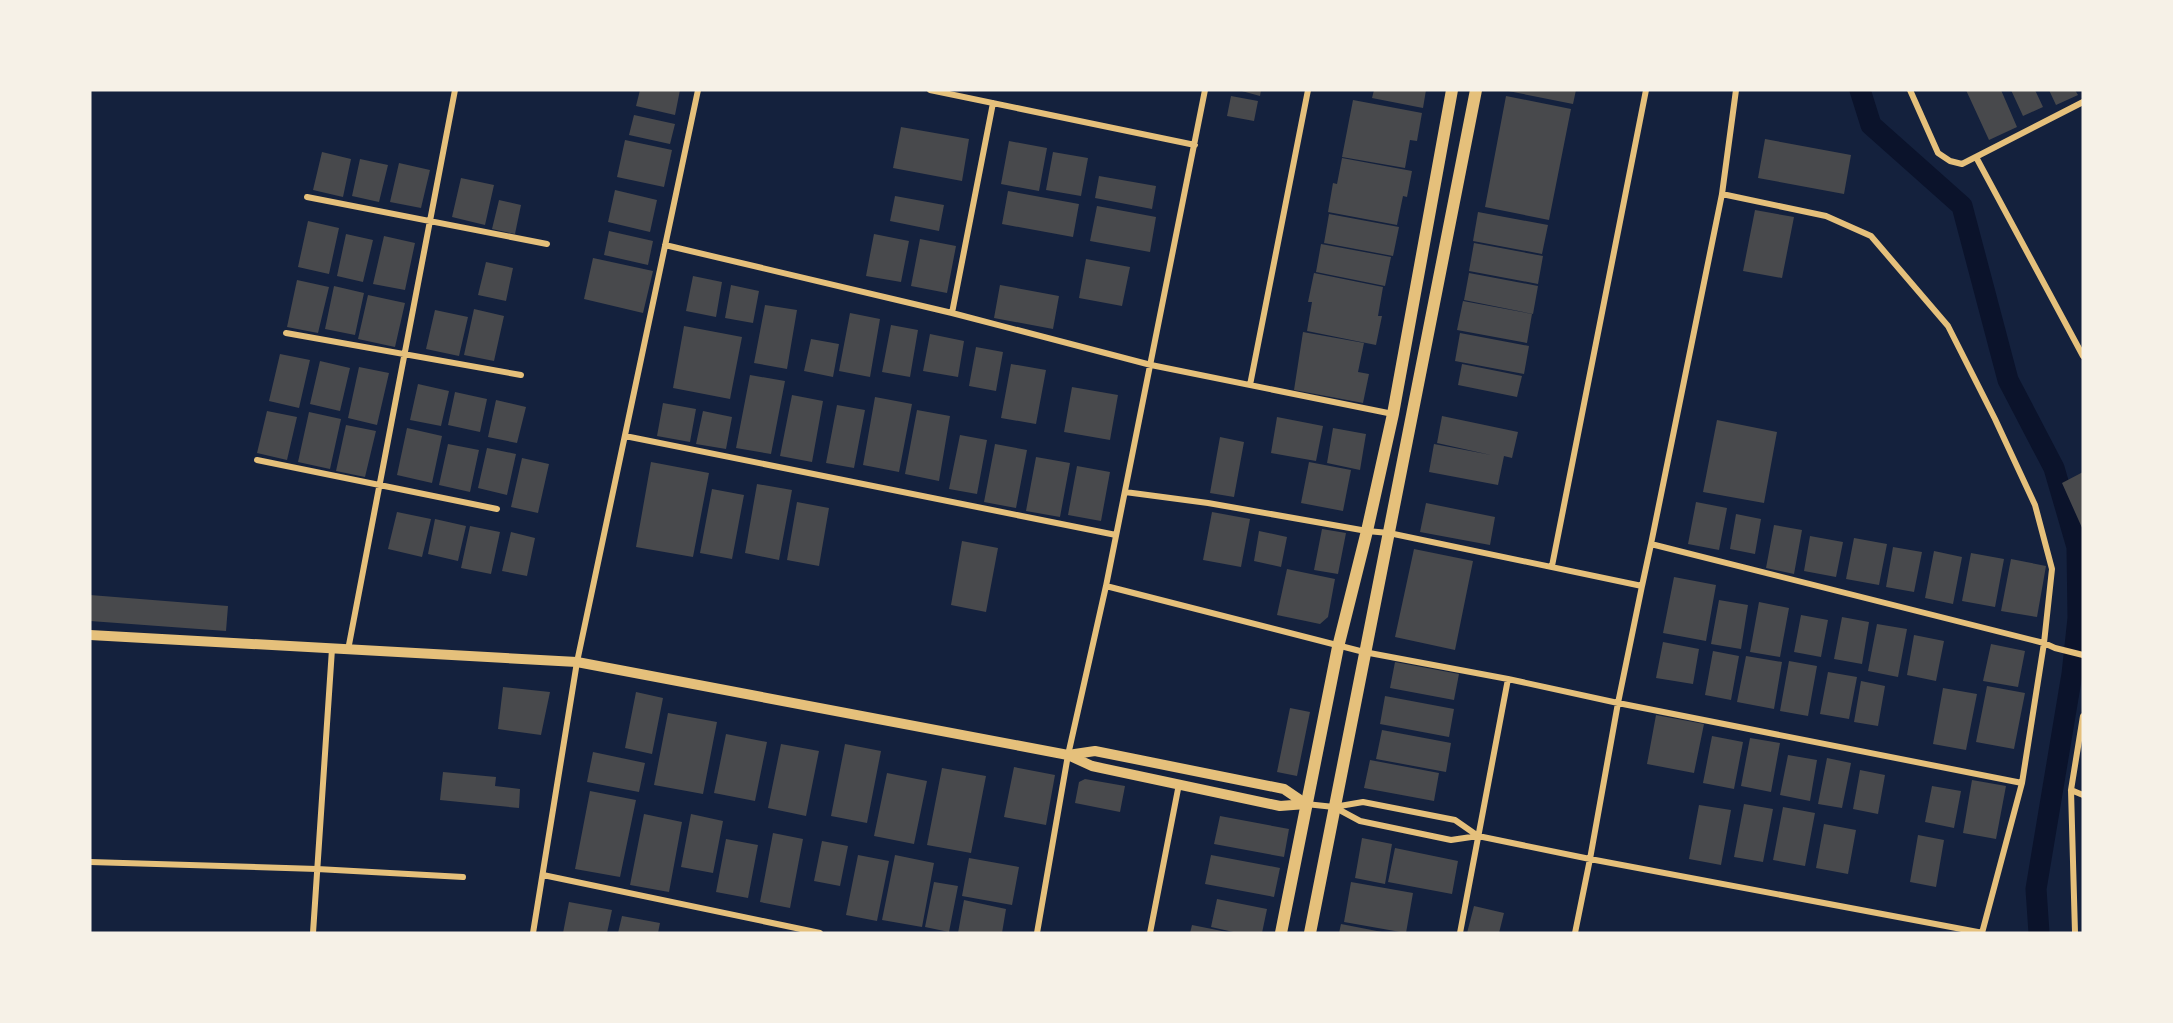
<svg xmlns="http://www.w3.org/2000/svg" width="2173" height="1023" font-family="Bitter,serif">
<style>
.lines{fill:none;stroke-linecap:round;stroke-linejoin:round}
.canal{stroke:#0b132b;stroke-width:21}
.building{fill:#48494c}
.minor{stroke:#e5c07b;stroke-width:6}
.tertiary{stroke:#e5c07b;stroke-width:10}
.secondary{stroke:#e5c07b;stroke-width:12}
</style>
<rect width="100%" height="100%" fill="#14213d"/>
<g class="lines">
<!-- canal -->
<path class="canal" d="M1860 90 1871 125 1962 206 2008 380 2054 468 2077 547 2078 618 2072 674 2036 889 2039 933"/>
</g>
<!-- building -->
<path class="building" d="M640 90H680L675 115 636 106Z
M1238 90H1261L1260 96Z
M1374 90H1426L1423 108 1372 98Z
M1503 90H1576L1573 104Z
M1966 90H2001L2017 127 1989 140Z
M2011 90H2035L2043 107 2023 116Z
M2049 90H2075L2078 95 2056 105Z
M1231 96 1258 101 1254 121 1227 116Z
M1506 96 1571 109 1549 220 1485 207Z
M1353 100 1422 113 1417 141 1410 140 1405 168 1342 157Z
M634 115 675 124 670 144 629 135Z
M901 127 969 139 962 181 893 168Z
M1765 139 1851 155 1844 194 1758 178Z
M625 140 672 150 664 187 617 177Z
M1009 141 1047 148 1039 191 1001 184Z
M322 152 351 159 343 197 313 190Z
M1053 152 1088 158 1081 196 1046 190Z
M1342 158 1412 171 1407 197 1403 196 1397 225 1328 212 1333 183 1337 184Z
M360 159 388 165 379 202 352 196Z
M399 163 430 170 421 208 390 202Z
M1099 176 1156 186 1152 209 1095 198Z
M461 178 494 185 485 225 452 217Z
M615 190 657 200 650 232 608 222Z
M1008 191 1079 204 1073 237 1002 224Z
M895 196 944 205 939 231 890 221Z
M499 200 521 205 515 234 492 229Z
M1097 206 1156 217 1150 252 1090 241Z
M1755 210 1794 217 1782 278 1743 271Z
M1478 212 1548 225 1542 254 1473 241Z
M1329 214 1399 227 1393 256 1324 243Z
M308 221 339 228 329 274 298 267Z
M609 231 653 241 648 265 604 255Z
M346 234 373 240 363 282 337 276Z
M874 234 909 241 901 282 866 276Z
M384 236 415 243 405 290 373 284Z
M920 239 956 246 947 293 911 286Z
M1474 243 1543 256 1538 284 1469 271Z
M1321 244 1391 257 1385 286 1316 272Z
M593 258 653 271 643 313 584 299Z
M1086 259 1130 267 1122 306 1079 298Z
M486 262 513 268 506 301 478 295Z
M1314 273 1383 287 1378 316H1382L1376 345 1307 331 1312 302H1308Z
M1469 273 1538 286 1533 314 1464 300Z
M693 276 722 282 716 317 686 311Z
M297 280 329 287 318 333 287 327Z
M731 285 759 291 753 323 725 318Z
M1000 285 1059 296 1053 329 994 318Z
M334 286 364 293 355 335 325 329Z
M368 295 405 303 395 347 358 339Z
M1463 301 1532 314 1527 343 1457 330Z
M765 305 797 310 787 369 754 363Z
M474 309 504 316 494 361 464 355Z
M435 310 468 317 459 356 426 349Z
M850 313 880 319 870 377 839 371Z
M891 325 918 330 910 377 882 372Z
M684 326 742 337 730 399 673 388Z
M1303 332 1364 343 1358 372 1369 374 1363 403 1294 390Z
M1460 333 1529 346 1524 374 1455 361Z
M930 334 964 341 958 377 923 371Z
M811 339 839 344 833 377 804 371Z
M976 347 1003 352 996 391 969 386Z
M280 354 310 360 299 408 269 401Z
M320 361 350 368 340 411 310 404Z
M1011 364 1046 370 1036 424 1001 418Z
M1462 364 1522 376 1517 397 1458 385Z
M359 367 389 373 377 425 348 418Z
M750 375 785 381 771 454 736 448Z
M418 384 449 391 441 426 410 420Z
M1072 387 1118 395 1110 440 1064 432Z
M455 392 487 399 480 432 448 425Z
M792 395 823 401 812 462 780 456Z
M875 397 912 404 899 472 863 465Z
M496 400 526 407 517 443 488 437Z
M663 403 696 409 690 442 657 436Z
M837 405 865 410 854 468 826 463Z
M917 410 950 416 939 481 905 474Z
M267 411 297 417 287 460 257 453Z
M703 411 732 417 726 449 696 444Z
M309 412 341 419 330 469 298 462Z
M1442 416 1518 432 1512 458 1504 456 1498 485 1429 472 1434 444 1491 455 1437 443Z
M1277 417 1323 426 1316 461 1271 453Z
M1717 420 1777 432 1764 503 1703 492Z
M346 425 376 431 365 477 336 471Z
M407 428 442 436 432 483 397 475Z
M1333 428 1366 434 1360 470 1327 463Z
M960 435 987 440 977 494 949 489Z
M1220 437 1244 442 1234 497 1210 493Z
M448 444 479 450 470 492 439 485Z
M995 444 1027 450 1016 508 984 502Z
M487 448 516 454 507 495 478 488Z
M1036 457 1070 463 1060 517 1026 511Z
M522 458 549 464 538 513 511 507Z
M651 462 709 473 693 557 636 547Z
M1309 462 1351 470 1343 511 1301 503Z
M1077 466 1110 472 1101 521 1068 515Z
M2083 472V530L2062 483Z
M757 484 792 490 779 560 745 553Z
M712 489 744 495 732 559 700 553Z
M797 502 829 508 819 566 787 560Z
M1696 502 1727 508 1719 550 1688 544Z
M1426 503 1495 517 1490 545 1420 532Z
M397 512 431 519 422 557 388 549Z
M1212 512 1250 519 1241 567 1203 560Z
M1736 514 1761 519 1755 554 1730 549Z
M435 519 466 526 458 561 428 554Z
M1774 525 1802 530 1794 574 1766 568Z
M470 526 500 532 491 574 461 568Z
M1322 529 1346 533 1338 574 1314 570Z
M1259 531 1287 537 1281 567 1254 561Z
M511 532 535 538 527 576 502 571Z
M1810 536 1843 542 1836 577 1804 571Z
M1854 538 1887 544 1879 585 1846 579Z
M962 541 998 548 986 612 951 605Z
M1893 547 1922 552 1914 592 1886 587Z
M1414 549 1473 561 1455 650 1395 637Z
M1934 551 1962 557 1953 604 1925 598Z
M1971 553 2004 559 1995 607 1962 601Z
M2011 559 2046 566 2037 617 2001 611Z
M1287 569 1335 579 1328 617 1320 624 1277 615Z
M1674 577 1716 585 1706 641 1663 633Z
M90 595 228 606 226 631 90 621Z
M1719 600 1748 605 1741 649 1711 644Z
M1759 602 1789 608 1780 657 1750 652Z
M1801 615 1828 620 1821 657 1794 652Z
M1842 617 1869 622 1862 664 1834 659Z
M1877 624 1907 629 1898 677 1868 671Z
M1914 635 1944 641 1936 681 1907 675Z
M1663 642 1699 649 1693 684 1656 678Z
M1991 644 2025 651 2018 687 1983 681Z
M1713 651 1739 656 1731 700 1705 695Z
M1746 656 1782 662 1774 709 1737 702Z
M1789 661 1817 666 1808 716 1780 711Z
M1395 662 1459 674 1454 700 1390 688Z
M1828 672 1857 677 1849 719 1820 714Z
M1861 681 1885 686 1878 726 1854 722Z
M1987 686 2025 693 2014 749 1976 742Z
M503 687 550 692 541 735 498 729Z
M1943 688 1977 694 1966 750 1933 744Z
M636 692 663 698 652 754 625 748Z
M1385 696 1454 709 1449 737 1380 724Z
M1290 708 1310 712 1297 776 1277 772Z
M668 713 717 722 703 794 654 785Z
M1656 715 1704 724 1694 773 1647 764Z
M1382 730 1451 743 1446 772 1376 759Z
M726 734 767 742 755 801 714 793Z
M1712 736 1743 742 1734 789 1703 783Z
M1750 738 1780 743 1771 792 1741 786Z
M781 744 819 751 806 816 768 808Z
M845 744 881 751 867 823 831 816Z
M593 752 645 763 639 792 587 782Z
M1788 755 1817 760 1810 801 1780 795Z
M1827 758 1851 763 1842 808 1818 804Z
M1370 760 1439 773 1434 801 1364 788Z
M1014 767 1055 775 1046 825 1004 817Z
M942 768 986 776 971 853 927 845Z
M1860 770 1885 775 1878 814 1853 809Z
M443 772 496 777 495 786 520 789 519 808 440 800Z
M887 773 927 781 914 844 874 836Z
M1085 779 1125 786 1120 812 1075 803 1079 782Z
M1972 780 2006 786 1996 839 1963 833Z
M1932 786 1961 791 1954 828 1925 822Z
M590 791 636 800 620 877 575 869Z
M1744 804 1773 809 1763 862 1734 857Z
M1699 805 1731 810 1721 865 1689 859Z
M1783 807 1815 813 1805 866 1773 860Z
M644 814 682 822 669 892 630 885Z
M691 814 723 821 713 873 681 867Z
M1220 816 1289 829 1284 857 1214 844Z
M1824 824 1856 830 1848 874 1816 868Z
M773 833 803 839 790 908 760 902Z
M1918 835 1944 840 1936 887 1910 882Z
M1362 838 1392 844 1385 884 1355 878Z
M726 839 758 845 748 898 716 892Z
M822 841 848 846 840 886 814 881Z
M1395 848 1458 861 1452 894 1388 882Z
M858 855 889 861 877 921 846 915Z
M895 855 934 863 922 927 882 920Z
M1211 855 1280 868 1274 897 1205 884Z
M969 858 1019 867 1012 905 962 896Z
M934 882 958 886 949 932 925 927Z
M1351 882 1413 893 1406 933 1344 922Z
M1217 899 1267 909 1262 933H1238L1211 927Z
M964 900 1006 909 1002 933H958Z
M569 902 612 910 607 933H563Z
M1474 906 1504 913 1499 933H1467Z
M622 916 660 923 658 933H618Z
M1341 924 1382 932V933H1339Z
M1192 925 1227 932 1226 933H1190Z"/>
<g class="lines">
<!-- minor -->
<path class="minor" d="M930 90 1195 145
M1736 90 1722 194 1826 216 1871 236 1948 326 1995 419 2035 505 2052 569 2044 643 2055 648 2083 655
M1910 90 1938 153 1950 161 1962 164 2083 102
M1976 157 2083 356
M307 197 547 244
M665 245 952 313 993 103
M952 313 1151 365 1393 414
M286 333 521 375
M1250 385 1308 90
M625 436 1116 535
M257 460 497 509
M1125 492 1208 503 1367 531 1389 533 1642 586 1651 544 2044 643 2022 783 1982 933
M1651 544 1722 194
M1552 566 1646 90
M1106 586 1364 652 1508 679 1618 703 2022 783
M1642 586 1618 703 1590 859 1983 933
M348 650 455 90
M2071 790 2083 795
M1306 804 1334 807
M1478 836 1455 820 1363 802 1334 807 1360 821 1451 840 1478 836 1590 859 1575 933
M90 862 317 869 463 877
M543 875 820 933
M313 933 332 649
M533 933 577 662 698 90
M1037 933 1068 755 1106 586 1205 90
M1150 933 1179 784
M1460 933 1508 679
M2075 933 2071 790 2083 716"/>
<!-- tertiary -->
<path class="tertiary" d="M90 635 577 662 1068 755 1092 766 1280 806 1306 804
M1068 755 1095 751 1284 789 1306 804"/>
<!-- secondary -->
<path class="secondary" d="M1281 933 1338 647 1367 531 1393 414 1452 90
M1310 933 1476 90"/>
</g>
<!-- border -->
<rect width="2173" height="1023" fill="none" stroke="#f6f1e7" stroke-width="183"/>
</svg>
